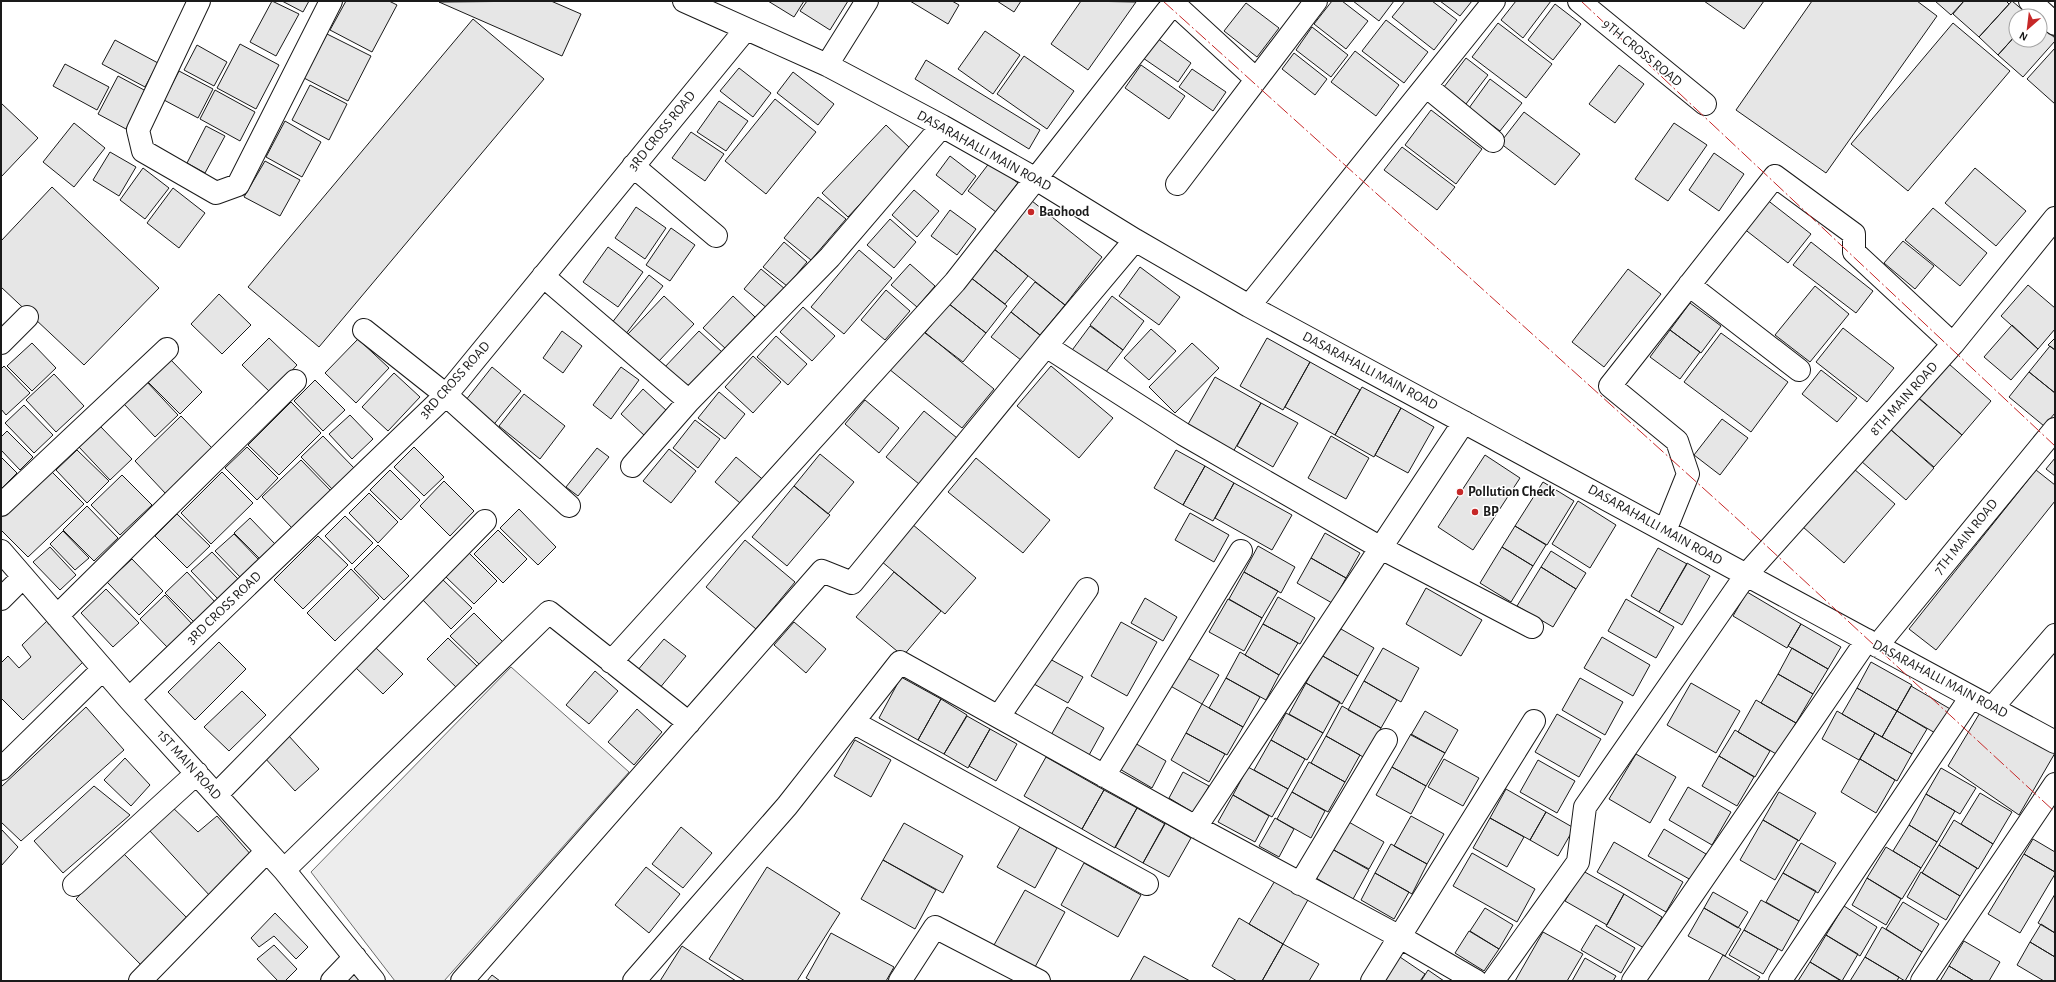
<svg xmlns="http://www.w3.org/2000/svg" width="2056" height="982" font-family="'Alegreya Sans',sans-serif">
<style>
.built{fill:#ededed;stroke:#6a6a6a}
.building{fill:#e6e6e6;stroke:#1a1a1a}
.lines{fill:none;stroke-linecap:round;stroke-linejoin:round}
.minor-casing{stroke:#1a1a1a;stroke-width:24}
.minor{stroke:#fff;stroke-width:22}
.power{stroke:#c62828;stroke-width:1;stroke-dasharray:14 3 2 3;stroke-linecap:butt}
.poi-dot{fill:#c62828;stroke:#fff;stroke-width:1.5}
.labels{text-anchor:middle;dominant-baseline:central;stroke-width:3;stroke-linejoin:round;paint-order:stroke}
.street-label{font-size:14px;fill:#1a1a1a;stroke:#fff}
.poi-label{font-size:14px;font-weight:bold;fill:#1a1a1a;stroke:#fff;text-anchor:start}
</style>
<rect width="100%" height="100%" fill="#fff"/>
<!-- built -->
<path class="built" d="M511 667 629 772 444 981H395L311 872Z"/>
<!-- building -->
<path class="building" d="M272 1 299 14 276 56 250 42Z
M282 1H309L303 12Z
M346 1H389L397 5 372 52 330 30Z
M551 1 581 14 562 56 439 2Z
M768 1H804L794 17Z
M807 1H848L830 30 800 11Z
M910 1H952L959 5 948 24Z
M997 1H1021L1014 12Z
M1081 1 1136 2 1088 70 1051 44Z
M1332 1H1342L1368 21 1346 49 1314 24Z
M1353 1H1394L1379 21Z
M1405 1H1432L1457 20 1434 50 1392 17Z
M1440 1H1472L1460 16Z
M1516 1H1551L1523 38 1501 20Z
M1704 1H1764L1744 29Z
M1812 1H1917L1937 16 1826 173 1736 110Z
M1935 1H1964L1951 15Z
M1964 1H2006L2009 4 1979 37 1953 14Z
M2012 1 2030 16H2016V35L1998 55 1979 37Z
M1246 3 1279 28 1257 57 1224 31Z
M1555 4 1581 24 1553 60 1528 40Z
M473 19 544 79 319 347 248 287Z
M1386 20 1428 52 1404 83 1362 51Z
M1498 23 1552 64 1526 98 1472 57Z
M1953 23 2010 71 1908 191 1851 144Z
M2040 25 2055 38V41L2023 77 1998 55 2016 35V40H2040Z
M1312 27 1348 55 1331 77 1296 50Z
M985 31 1020 55 993 94 958 69Z
M327 34 371 56 348 101 304 78Z
M1157 38 1191 63 1178 82 1143 58Z
M115 40 158 63 145 87 102 64Z
M240 44 279 65 256 109 217 88Z
M197 45 227 62 214 86 184 70Z
M2055 48V104L2027 79Z
M1355 51 1399 85 1376 116 1331 82Z
M1294 53 1327 79 1315 95 1282 69Z
M1024 56 1074 91 1047 129 997 94Z
M1466 58 1488 75 1466 104 1444 87Z
M926 60 1040 130 1029 149 915 79Z
M65 64 109 87 97 110 53 86Z
M1141 65 1185 96 1169 119 1125 88Z
M1619 65 1644 84 1615 123 1589 104Z
M739 68 771 93 753 117 720 91Z
M1192 69 1226 92 1213 111 1179 87Z
M179 71 213 89 198 118 164 100Z
M793 72 834 104 818 125 777 93Z
M118 76 146 91 126 129 98 114Z
M1490 79 1522 103 1500 131 1469 108Z
M310 85 347 104 329 140 292 120Z
M215 90 255 112 240 141 200 119Z
M775 99 816 132 766 194 725 161Z
M719 101 748 121 726 151 697 132Z
M1 103 38 138 1 177Z
M1431 110 1482 149 1456 184 1405 145Z
M1524 112 1580 154 1555 185 1500 143Z
M285 121 321 142 302 177 266 157Z
M74 123 105 148 74 187 43 162Z
M1674 123 1707 145 1668 201 1635 179Z
M886 125 911 149 848 217 822 193Z
M206 126 225 136 205 173 187 163Z
M691 132 724 154 705 181 672 158Z
M1402 147 1455 187 1437 210 1384 170Z
M110 152 136 167 119 196 93 180Z
M1714 153 1744 174 1719 211 1689 190Z
M950 156 976 176 962 195 936 175Z
M265 161 300 180 280 216 244 197Z
M990 162 1018 183 996 212 968 191Z
M143 168 169 188 145 219 120 200Z
M1975 168 2026 211 1996 246 1945 203Z
M52 187 159 288 84 365 1 287V241Z
M173 188 205 213 179 248 147 223Z
M914 190 939 211 917 237 892 215Z
M818 197 846 219 811 260 784 238Z
M1766 199 1811 234 1788 263 1743 228Z
M1032 201 1102 257 1065 305 994 249Z
M636 207 666 228 645 259 615 238Z
M1933 208 1987 253 1960 286 1905 240Z
M950 210 976 229 957 255 931 236Z
M890 219 916 242 894 268 867 245Z
M671 228 695 245 670 281 646 265Z
M1903 241 1934 266 1915 289 1884 263Z
M784 242 807 262 787 286 763 267Z
M1811 242 1873 291 1856 313 1793 265Z
M608 247 643 272 618 307 583 282Z
M994 249 1028 276 1005 304 970 277Z
M859 250 892 278 844 334 811 307Z
M910 264 935 286 917 307 891 285Z
M1140 267 1180 297 1159 325 1119 296Z
M761 269 785 289 768 309 744 289Z
M1628 269 1661 294 1604 367 1572 342Z
M649 275 663 286 625 335 611 324Z
M970 277 1007 306 986 333 949 304Z
M1035 282 1065 305 1040 335 1011 312Z
M2028 285 2055 308V329L2038 349 2001 316Z
M1815 286 1849 314 1810 362 1775 335Z
M886 290 910 311 885 340 861 320Z
M219 294 251 325 222 354 191 324Z
M664 296 694 324 658 362 628 334Z
M733 296 755 317 726 349 703 328Z
M1112 296 1144 321 1123 350 1090 325Z
M948 303 986 333 963 362 925 333Z
M1690 303 1721 326 1701 353 1670 330Z
M803 307 835 336 812 361 780 332Z
M1011 312 1041 336 1021 360 991 337Z
M2012 325 2038 349 2011 380 1984 357Z
M1090 326 1123 350 1102 377 1070 353Z
M1843 328 1894 368 1867 402 1816 362Z
M921 329 994 389 962 428 889 369Z
M1151 329 1176 351 1149 380 1124 358Z
M1670 330 1700 352 1680 379 1650 357Z
M562 331 582 346 563 373 543 358Z
M699 331 722 352 686 391 663 369Z
M1721 333 1788 382 1751 432 1684 382Z
M776 336 807 364 788 385 757 357Z
M269 338 297 365 271 393 242 365Z
M1267 338 1310 362 1283 410 1240 386Z
M2055 338V350L2048 345Z
M358 339 389 368 356 403 325 373Z
M32 343 56 368 32 391 7 366Z
M1192 343 1219 368 1175 413 1149 387Z
M2050 346 2055 350V393L2029 372Z
M753 356 781 382 753 413 725 387Z
M170 359 202 392 180 414 147 381Z
M1310 362 1360 390 1335 435 1285 407Z
M1949 364 1991 401 1962 435 1919 398Z
M4 366 30 393 6 415 1 409V369Z
M1051 366 1113 418 1079 458 1017 406Z
M492 367 521 391 491 428 462 405Z
M621 367 639 380 611 419 593 405Z
M1821 370 1857 398 1837 422 1802 394Z
M2029 372 2055 393V413L2044 426 2009 397Z
M394 373 420 397 388 431 362 407Z
M54 374 84 406 56 432 26 400Z
M1215 377 1261 403 1233 452 1187 426Z
M315 380 345 410 323 431 294 401Z
M147 382 178 415 155 437 124 404Z
M1362 387 1401 408 1374 457 1335 435Z
M643 389 667 411 645 436 621 414Z
M719 392 745 414 725 439 698 418Z
M524 394 565 426 540 459 499 426Z
M1917 397 1962 435 1934 467 1890 429Z
M865 400 899 428 879 453 845 424Z
M291 402 321 433 279 475 248 445Z
M1261 403 1298 423 1273 467 1237 446Z
M24 405 53 435 34 453 5 423Z
M1401 408 1434 427 1408 473 1375 455Z
M924 411 957 438 919 484 886 457Z
M350 415 373 439 352 459 329 434Z
M181 416 213 449 166 494 135 461Z
M1722 419 1748 438 1720 475 1694 455Z
M695 420 720 439 698 468 673 448Z
M100 426 132 459 110 480 79 447Z
M1890 429 1934 468 1906 500 1861 461Z
M7 431 33 457 20 470 1 450V437Z
M323 436 355 469 334 491 301 457Z
M1331 436 1369 458 1346 499 1308 478Z
M247 447 278 478 257 500 225 468Z
M414 447 444 477 424 496 394 467Z
M597 448 609 457 578 496 566 487Z
M669 449 696 471 671 503 643 481Z
M77 450 109 481 87 503 56 470Z
M1176 450 1205 466 1183 505 1154 488Z
M820 454 854 482 828 514 794 486Z
M1485 455 1520 478 1473 550 1438 527Z
M1 457 17 473 1 489Z
M736 457 767 483 746 508 715 482Z
M976 458 1050 520 1023 553 948 492Z
M2055 458V476L2046 469Z
M301 460 332 492 293 529 262 497Z
M1205 466 1234 483 1213 521 1183 505Z
M1854 469 1895 504 1844 563 1803 527Z
M50 470 84 504 28 557 1 530V517Z
M390 470 420 500 401 520 370 490Z
M2036 470 2055 485V501L1936 650 1909 629Z
M222 472 253 503 211 544 181 513Z
M122 475 152 505 120 535 91 505Z
M444 481 474 511 450 536 420 506Z
M1543 482 1574 501 1547 545 1515 526Z
M1234 483 1292 515 1272 550 1215 518Z
M794 486 830 515 787 566 752 537Z
M369 493 398 522 378 543 349 513Z
M1578 501 1616 525 1590 568 1552 544Z
M87 506 118 538 94 561 63 530Z
M519 509 556 547 538 565 500 528Z
M1190 513 1229 535 1214 562 1175 540Z
M177 514 210 546 187 568 155 536Z
M345 516 373 543 352 564 325 536Z
M250 518 275 544 260 559 234 533Z
M912 524 976 578 945 614 881 561Z
M1515 526 1546 545 1533 566 1502 547Z
M498 530 527 559 503 583 474 554Z
M63 531 89 558 75 570 50 544Z
M1325 533 1360 553 1346 578 1311 558Z
M234 534 260 561 241 578 215 551Z
M318 536 348 565 303 609 274 580Z
M745 540 795 582 756 629 706 587Z
M378 545 409 576 384 600 354 569Z
M1258 546 1295 567 1281 593 1244 572Z
M50 547 76 575 60 590 33 562Z
M1502 547 1533 566 1511 602 1480 583Z
M1658 548 1687 564 1659 612 1631 596Z
M1551 551 1586 573 1576 589 1541 567Z
M212 552 239 580 219 600 191 571Z
M468 552 497 581 474 604 445 576Z
M1311 558 1346 578 1332 603 1297 583Z
M132 559 163 591 139 615 107 582Z
M1687 563 1710 576 1682 625 1659 612Z
M1541 567 1576 589 1553 627 1517 606Z
M351 569 379 598 335 641 307 613Z
M187 572 216 603 195 623 165 593Z
M894 572 941 611 903 656 856 617Z
M1244 572 1278 591 1262 618 1229 599Z
M441 578 472 608 451 629 421 598Z
M1426 588 1482 620 1461 656 1406 624Z
M106 589 139 623 113 647 81 613Z
M1747 592 1801 624 1787 648 1733 616Z
M165 595 193 625 168 648 140 619Z
M1278 597 1315 618 1300 644 1263 624Z
M1145 598 1177 617 1163 641 1131 623Z
M1228 599 1262 618 1244 651 1209 632Z
M1626 599 1674 627 1656 658 1608 631Z
M474 613 504 643 481 666 450 636Z
M48 620 84 661 23 720 1 698V663L8 656 19 668 31 657 22 645Z
M794 622 826 649 806 673 774 645Z
M1121 622 1157 642 1127 696 1091 676Z
M1263 624 1298 643 1279 675 1245 655Z
M1801 624 1841 647 1828 669 1788 646Z
M1341 629 1374 648 1358 676 1321 655Z
M1602 637 1650 665 1633 696 1584 668Z
M448 638 479 668 458 689 427 659Z
M664 639 686 656 659 689 637 671Z
M219 642 246 669 195 720 168 692Z
M374 646 403 674 383 694 354 666Z
M1383 648 1419 668 1401 702 1364 681Z
M1792 648 1828 669 1813 694 1778 674Z
M1240 652 1279 675 1266 700 1226 678Z
M1321 655 1358 676 1342 704 1306 683Z
M1184 656 1219 675 1202 704 1167 684Z
M1048 658 1083 677 1068 703 1034 684Z
M1871 662 1912 685 1897 711 1857 688Z
M595 671 618 691 589 724 566 705Z
M1778 674 1813 694 1796 723 1761 703Z
M901 677 941 699 918 740 879 718Z
M1226 678 1260 697 1243 727 1209 708Z
M1580 678 1623 702 1605 735 1562 710Z
M1364 681 1397 700 1381 728 1348 710Z
M1306 683 1340 702 1323 733 1289 714Z
M1691 683 1740 711 1716 753 1667 725Z
M1911 686 1952 710 1937 734 1897 711Z
M1857 688 1897 711 1882 737 1842 714Z
M242 691 266 715 229 751 204 727Z
M941 699 967 715 944 754 918 740Z
M1756 700 1796 723 1778 755 1738 732Z
M1202 704 1243 727 1227 755 1186 733Z
M1342 706 1381 728 1365 758 1326 736Z
M86 707 124 750 21 841 1 822V787Z
M1067 707 1104 728 1088 757 1051 735Z
M637 709 662 732 634 765 608 742Z
M1425 711 1458 730 1445 753 1411 735Z
M1837 711 1875 733 1859 760 1822 739Z
M1897 711 1927 729 1912 754 1882 737Z
M1981 711 2055 753 2019 815 1948 766Z
M1286 713 1323 733 1307 760 1271 740Z
M1557 714 1601 739 1579 777 1535 752Z
M967 716 990 729 968 768 944 754Z
M990 729 1017 744 996 781 969 766Z
M1735 730 1770 751 1755 777 1719 756Z
M1186 733 1225 754 1209 782 1171 760Z
M1875 733 1912 754 1897 781 1860 759Z
M1411 734 1445 753 1426 786 1392 767Z
M288 735 319 769 295 791 264 757Z
M1326 736 1360 755 1345 782 1311 763Z
M855 740 891 760 871 797 834 776Z
M1271 740 1305 759 1288 789 1254 770Z
M1133 742 1166 761 1152 788 1118 768Z
M1636 754 1676 777 1650 823 1609 799Z
M1719 756 1754 777 1737 806 1702 786Z
M1046 757 1104 790 1082 829 1024 796Z
M125 758 150 785 131 806 104 780Z
M1444 759 1479 778 1463 806 1428 787Z
M1860 759 1895 780 1876 813 1841 792Z
M1538 760 1575 781 1557 813 1520 792Z
M1309 762 1345 782 1328 812 1292 792Z
M1248 767 1288 789 1272 817 1233 795Z
M1392 767 1426 786 1411 814 1376 795Z
M1941 768 1976 788 1960 814 1926 794Z
M1183 772 1209 786 1194 813 1169 798Z
M94 786 130 815 63 873 34 841Z
M1688 787 1731 812 1712 845 1669 820Z
M1506 789 1546 812 1530 840 1490 818Z
M1104 790 1137 808 1115 848 1082 829Z
M1292 792 1325 811 1311 838 1277 819Z
M1779 792 1816 813 1799 841 1763 820Z
M1980 793 2012 812 1993 844 1961 824Z
M1926 794 1955 811 1937 842 1909 825Z
M1233 795 1269 816 1255 842 1218 822Z
M168 803 198 832 217 816 252 856 211 897 149 830Z
M1137 808 1165 824 1143 863 1115 847Z
M1546 812 1574 828 1558 856 1530 840Z
M1411 816 1444 834 1427 864 1394 846Z
M1275 818 1294 829 1279 857 1259 846Z
M1490 818 1524 837 1507 867 1473 848Z
M1763 820 1798 840 1775 880 1740 860Z
M1954 820 1993 844 1978 869 1939 845Z
M1347 821 1384 842 1369 869 1332 849Z
M904 823 963 856 943 893 883 860Z
M1165 823 1191 838 1169 877 1143 863Z
M1909 825 1937 842 1921 868 1893 851Z
M681 827 712 853 683 888 652 864Z
M1020 827 1057 848 1035 888 997 867Z
M1 829 18 847 1 866Z
M1664 829 1706 854 1691 880 1648 856Z
M2033 839 2055 852V872L2024 854Z
M1614 842 1683 882 1666 912 1597 872Z
M1801 843 1836 863 1818 893 1783 873Z
M1391 844 1427 864 1412 894 1375 873Z
M1939 845 1977 868 1960 896 1922 873Z
M1886 847 1921 868 1902 899 1867 878Z
M1332 849 1369 870 1353 899 1316 878Z
M121 851 191 922 144 968 76 899Z
M1472 853 1535 889 1517 922 1453 886Z
M2024 854 2055 872V874L2020 933 1988 914Z
M883 860 936 890 915 929 861 899Z
M1084 863 1141 895 1118 937 1061 905Z
M646 867 680 894 649 933 615 905Z
M767 867 840 913 797 981H745L709 959Z
M1583 871 1624 894 1607 925 1565 901Z
M1921 872 1960 896 1946 920 1907 897Z
M1375 873 1409 892 1394 919 1361 900Z
M1783 873 1816 891 1799 921 1766 902Z
M1867 878 1901 899 1886 925 1852 905Z
M1276 879 1309 898 1283 944 1249 924Z
M1025 890 1065 912 1035 967 994 945Z
M1713 892 1748 912 1738 928 1704 908Z
M1624 894 1662 917 1644 948 1606 926Z
M2055 894V933L2038 923Z
M1761 900 1799 921 1782 951 1744 930Z
M1903 902 1939 924 1922 952 1886 929Z
M1844 906 1877 927 1860 956 1826 935Z
M1485 908 1513 925 1499 949 1470 931Z
M1704 908 1741 929 1725 956 1688 936Z
M275 913 308 947 296 959 274 936 259 947 251 938Z
M1239 918 1283 944 1262 981H1237L1212 966Z
M2041 924 2055 933V957L2030 942Z
M1596 925 1635 948 1621 973 1581 950Z
M1882 927 1922 952 1905 981 1865 957Z
M1744 930 1778 949 1763 974 1729 955Z
M1469 931 1499 949 1484 971 1455 953Z
M1543 932 1583 954 1567 981H1515Z
M831 933 894 967 886 981H811L806 978Z
M1826 935 1858 954 1842 981 1810 962Z
M1964 941 2000 962 1989 981H1974L1949 966Z
M2030 942 2055 957V981H2044L2017 965Z
M1283 944 1319 964 1309 981H1262Z
M274 945 297 969 285 981H278L257 959Z
M682 946 736 981H660Z
M1397 955 1425 974 1420 981H1380Z
M1723 955 1760 977 1757 981H1708Z
M1144 956 1190 981H1130Z
M1865 957 1899 977 1897 981H1850Z
M1585 958 1616 976 1613 981H1572Z
M1810 962 1841 981H1798Z
M1949 966 1974 981H1940Z
M356 970 366 981H346Z
M1428 970 1444 981H1421Z
M492 975 500 981H487Z"/>
<g class="lines">
<defs>
<path id="minor" d="M199 1 138 130 143 151 216 193 238 185 331 1
M684 1 827 65 942 126 1036 179 1135 240 1249 306 2055 742
M1171 1 1256 79
M1579 1 1705 104
M2030 1 2055 24
M827 65 867 1
M1426 86 1493 141
M633 166 716 236
M1177 184 1316 1
M543 276 689 401
M1689 285 1799 370
M1249 306 1494 1
M364 330 446 395 569 506
M1 343 27 317
M1046 346 1183 434 1381 548 1532 627
M632 466 689 401 830 257 942 126
M1 505 167 349
M1665 531 1688 474 1677 441 1610 386 1775 176 1854 234V252L1953 344
M1 551 129 699 284 870 374 981
M1 599 23 577
M57 616 295 381
M1877 646 2055 429
M611 662 955 282 1175 1
M129 699 446 395 746 29
M1992 708 2055 635
M999 716 1087 589
M853 722 1147 884
M1 769 103 669
M1104 776 1241 551
M216 795 485 521
M1196 827 1464 422
M284 870 549 612 689 723
M1300 884 1386 740
M74 885 197 773
M140 981 267 851
M332 981 355 957
M462 981 822 571 852 583 1046 346 1135 240
M634 981 787 806 900 662 1196 827 1400 937 1476 981
M900 981 935 927 1039 981
M1372 981 1534 721
M1493 981 1578 862 1585 807 1746 575 1953 344 2055 218
M1633 981 1867 640
M1780 981 1971 697
M1922 981 2055 784"/>
</defs>
<!-- minor casing -->
<use href="#minor" class="minor-casing"/>
<!-- minor -->
<use href="#minor" class="minor"/>
<!-- power -->
<path class="power" d="M1163 1 1733 515 2055 812
M1581 1 2055 446"/>
</g>
<!-- markers -->
<g class="poi-dot">
<circle cx="1031" cy="212" r="4"/>
<circle cx="1460" cy="492" r="4"/>
<circle cx="1475" cy="512" r="4"/>
</g>
<g class="labels">
<!-- street labels -->
<g class="street-label">
<text transform="translate(1642 53) rotate(39)">9TH CROSS ROAD</text>
<text transform="translate(662 131) rotate(-51)">3RD CROSS ROAD</text>
<text transform="translate(984 151) rotate(29)">DASARAHALLI MAIN ROAD</text>
<text transform="translate(1370 371) rotate(28)">DASARAHALLI MAIN ROAD</text>
<text transform="translate(455 380) rotate(-48)">3RD CROSS ROAD</text>
<text transform="translate(1904 399) rotate(-48)">8TH MAIN ROAD</text>
<text transform="translate(1655 525) rotate(29)">DASARAHALLI MAIN ROAD</text>
<text transform="translate(1966 537) rotate(-51)">7TH MAIN ROAD</text>
<text transform="translate(224 608) rotate(-44)">3RD CROSS ROAD</text>
<text transform="translate(1940 679) rotate(28)">DASARAHALLI MAIN ROAD</text>
<text transform="translate(189 765) rotate(48)">1ST MAIN ROAD</text>
</g>
<!-- poi labels -->
<g class="poi-label">
<text x="1039" y="212">Baohood</text>
<text x="1468" y="492">Pollution Check</text>
<text x="1483" y="512">BP</text>
</g>
</g>
<!-- border -->
<rect width="2056" height="982" fill="none" stroke="#1a1a1a" stroke-width="4"/>
<!-- north arrow -->
<g transform="translate(2028 28) rotate(208)"><circle r="19" fill="#ffffff" stroke="#a3a3a3"/>
<path d="M0-3L7 15L0 10L-7 15Z" fill="#c62828"/>
<text y="-6" font-size="11" font-weight="bold" text-anchor="middle" fill="#1a1a1a">N</text>
</g>
</svg>
